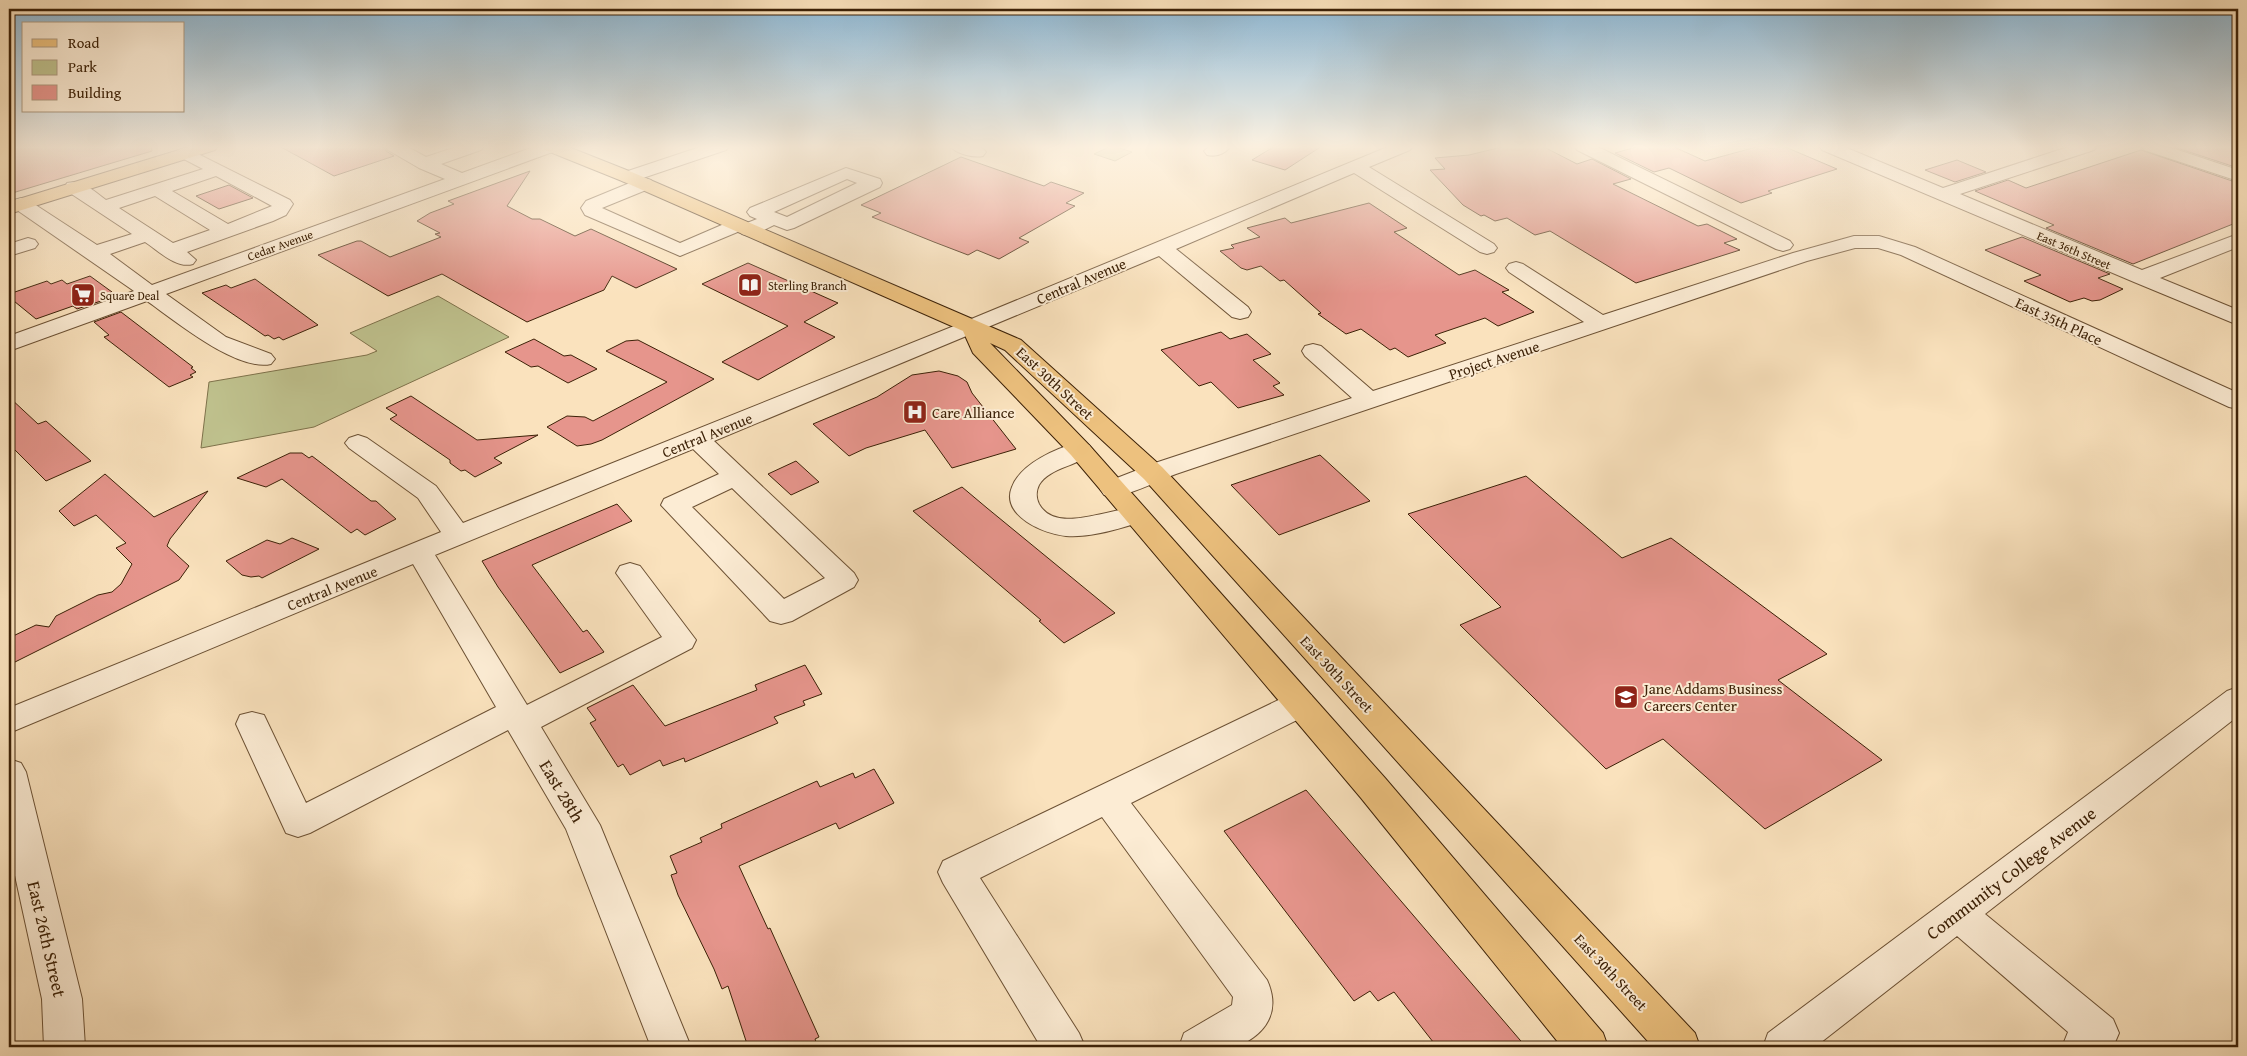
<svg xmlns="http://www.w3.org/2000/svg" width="2247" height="1056" font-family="'Gentium Book Plus',serif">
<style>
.green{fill:#c0c38f;stroke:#7e724b}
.building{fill:#e6958c;stroke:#3c2107}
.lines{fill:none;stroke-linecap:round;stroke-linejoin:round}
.minor-casing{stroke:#6c5134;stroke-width:2}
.major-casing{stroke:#3c2107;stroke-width:2}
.minor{fill:#fcecd4;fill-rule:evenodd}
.major{fill:#edc17e;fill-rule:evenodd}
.labels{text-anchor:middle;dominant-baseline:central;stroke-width:4;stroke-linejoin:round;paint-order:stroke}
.far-street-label{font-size:12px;fill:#3c2107;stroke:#fcecd4}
.far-poi-label{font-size:12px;fill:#3c2107;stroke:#fcecd4;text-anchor:start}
.street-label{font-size:15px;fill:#3c2107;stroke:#fcecd4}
.poi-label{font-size:15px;fill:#3c2107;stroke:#fcecd4;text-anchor:start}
.near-street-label{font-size:18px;fill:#3c2107;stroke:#fcecd4}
</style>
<rect width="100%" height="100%" fill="#fae2bd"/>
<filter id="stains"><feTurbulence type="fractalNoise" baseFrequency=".004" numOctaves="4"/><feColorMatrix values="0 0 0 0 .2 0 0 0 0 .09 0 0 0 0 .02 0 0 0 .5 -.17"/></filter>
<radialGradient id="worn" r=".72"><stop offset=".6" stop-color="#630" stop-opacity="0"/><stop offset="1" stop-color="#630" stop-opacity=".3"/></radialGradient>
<!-- green -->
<path class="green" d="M1111 146H1113L1132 152 1115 161 1094 154Z
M438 296 509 337 314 427 201 448 209 382 367 355 377 351 350 333Z"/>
<!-- building -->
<path class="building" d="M9 146H151L152 151 9 194Z
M279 146H383L386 151 394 156 334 176Z
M1275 146H1322L1285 170 1252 160Z
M1506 146H1542L1577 164 1592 159 1631 179 1613 184 1698 226 1707 224 1737 239 1724 243 1740 250 1636 283 1550 231 1535 235 1507 218 1495 221 1484 215 1481 216 1463 205 1430 170 1445 169 1435 158 1469 155Z
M1640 146H1672L1705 161 1760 146 1773 149 1783 146 1837 169 1768 191 1772 193 1741 203 1669 168 1654 172 1615 153Z
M2171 146H2238V168Z
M2141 150 2238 183V222L2133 264 2046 228 2054 225 1975 191 2008 180 2026 188Z
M961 157 1044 186 1051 182 1084 193 1066 203 1075 206 1019 238 1029 242 999 259 977 250 968 255 934 242 872 217 881 213 861 205Z
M1957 160 1986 172 1955 182 1925 170Z
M530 171 507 206 532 219H540L575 236 591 229 677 269 636 288 612 276 604 290 527 322 442 274 388 296 318 255 357 241H361L390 257 441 237 435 234 440 233 417 221 430 213 454 204 448 201Z
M229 185 253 198 219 209 196 196Z
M1369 203 1407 228 1394 232 1459 275 1475 270 1509 290 1502 292 1534 312 1498 326 1485 318 1435 335 1446 343 1408 357 1395 348 1390 350 1361 329 1346 334 1318 314 1321 313 1284 280 1280 281 1261 266 1247 270 1241 268 1220 251 1234 248 1231 245 1260 237 1247 228 1285 218 1291 223Z
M2022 237 2110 274 2098 278 2123 289 2100 300 2092 301 2084 298 2070 302 2024 281 2041 275 1985 250Z
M748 263 838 303 804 322 835 337 758 380 722 362 788 326 702 284Z
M90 276 112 292 100 296 104 300 77 309 73 306 36 319 9 297V294L47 281 51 284 62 280 67 284Z
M255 279 318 325 283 340 279 337 274 339 268 335 265 336 202 293 226 285 231 288Z
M121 312 193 367 191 368 196 372 190 375 193 377 169 387 104 337 109 335 94 322Z
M1221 332 1230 339 1247 334 1271 354 1253 360 1280 383 1273 386 1284 395 1238 408 1211 382 1199 386 1161 350Z
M534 339 564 356 571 355 597 369 568 383 538 366 531 367 505 352Z
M638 340 714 379 602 440 591 444 577 446 547 427 567 416 585 417 593 421 667 382 606 351 626 341Z
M939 371 958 376 967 382 972 393 1016 449 952 468 925 430 866 448 849 456 813 424 877 397 912 375Z
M411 396 477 440 538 435 494 458 502 463 475 477 465 470 461 471 450 463V460L390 419 397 415 386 408Z
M9 397 38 424 46 421 91 461 46 481 9 444Z
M290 453H302L309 458 312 456 371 501H376L396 519 365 535 357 529 351 533 282 479 266 487 237 478Z
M1320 455 1370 501 1279 535 1231 485Z
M796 461 819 482 791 495 768 474Z
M105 474 154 517 208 491 170 539 167 546 189 566 179 580 9 665V638L36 625 49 627 56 616 98 595 112 592 121 584 132 564 116 548 126 543 96 515 74 526 59 511Z
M1526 476 1622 558 1671 538 1827 654 1778 680 1882 760 1765 829 1663 739 1606 769 1460 625 1501 607 1408 514Z
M962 487 987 508 1115 613 1064 643 1039 621 1041 620 913 511Z
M617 504 632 521 532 565 583 632 587 630 604 652 560 673 498 587 482 561Z
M292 538 319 549 262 578 259 576 251 577 242 575 226 561 267 540 280 544Z
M805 665 822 694 803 701 805 705 774 717 778 723 685 762 684 758 663 766 660 760 630 775 623 764 618 767 590 723 596 720 587 708 633 685 665 726 757 690 755 685Z
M874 769 894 803 839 829 836 823 739 866 768 929 770 928 819 1037 815 1039 818 1047H748L728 986 722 989 714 969 678 895 671 875 677 873 670 856 702 842 700 838 722 828 721 824 817 781 820 787 853 773 855 778Z
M1306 790 1526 1047H1437L1394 992 1378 1001 1370 991 1354 1001 1224 831Z"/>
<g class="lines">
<defs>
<path id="minor" d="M385 146H406L426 157 459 146H484L481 150 441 164 462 173 536 146H561L558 150 166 294 226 337 271 354 275 359 271 364C237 372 174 320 147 301L9 351V336L134 291 14 208 11 204 14 200 21 198 28 200 97 245 132 234 67 191 65 187 67 183C82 179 95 192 106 200L203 169 180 157 177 153 180 149 186 148 290 200 293 204 286 215 273 221 187 252 196 260 193 264C176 269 159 251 145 242L110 254 152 285 445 179 419 168 388 150ZM216 176 272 206 228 224 172 191ZM155 196 210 230 173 243 119 208Z
M703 146H729L726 150 634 181 628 182 622 181 619 177 622 173Z
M950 146C961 145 979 142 986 152L983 156C974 158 956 154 950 146Z
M1210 146H1231C1225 154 1216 157 1207 155L1204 151Z
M1390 146H1413L1410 150 1369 167 1494 244 1497 248 1494 252 1487 254 1480 252 1354 173 1176 249 1248 307 1251 312 1248 317 1240 319 1232 317 1159 256 714 441 854 573 858 580 854 587 792 621 781 624 770 621 661 505 664 499 719 474 693 449 435 555 527 705 662 637 616 573 620 566 630 563 640 566 696 640 692 648 541 727 600 825 691 1047H651L566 829 508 730 310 833 298 837 286 833 236 724 240 715 252 712 264 715 306 803 496 707 413 564 9 733V708L441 532 418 498 349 448 345 443 349 438 358 435 367 438 436 486 463 523 964 322ZM732 488 825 578 784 599 692 507Z
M1574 146H1596L1790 241 1793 245 1790 249 1783 251 1776 249 1577 150Z
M1819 146H1842L1943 188 2071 146H2097L2094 150 1960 194 2142 270 2238 234V247L2160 278 2238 310V325L2134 282 1822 150Z
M2141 146H2166L2238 170V181L2144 150Z
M846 168 880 179 882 183 880 187 794 228 787 230 774 225 756 234 749 236 742 234 740 231 680 256 585 215 581 208 586 201 637 180 644 178 651 180 653 184 651 188 602 208 680 243 731 221 738 219 747 223 757 219 750 216 747 212 750 208ZM847 179 857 183 787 217 774 212Z
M1854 236H1879L1915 247 2238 393V409L2229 407 1901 255 1878 248H1855L1807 261 1176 474C1156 481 1124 500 1104 495L1100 489 1104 483 1158 462 1352 398 1305 356 1302 351 1305 346 1313 344 1321 346 1373 391 1584 322 1509 272 1506 268 1509 264 1516 262 1523 264 1603 315 1793 253Z
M28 238 35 240 38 244 35 248 9 256V244Z
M1080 442 1089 445 1093 450C1081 467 1050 466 1039 485 1036 491 1036 498 1039 504 1058 538 1118 502 1145 509L1149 515 1145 521C1120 528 1092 538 1066 536 1045 534 1000 516 1012 487 1021 463 1057 448 1080 442Z
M2238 687V716L1985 914 2113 1019 2119 1033 2113 1047H2062L2068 1032 1957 936 1815 1047H1763L1768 1033 2227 691Z
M1300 692 1311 695 1316 704 1311 713 1131 803 1267 980C1281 1011 1267 1034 1236 1047 1227 1050 1191 1047 1179 1047L1184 1033 1232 1005 1233 997 1102 817 980 878 1079 1033 1085 1047H1041L943 883 938 872 943 861 1289 695Z
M9 759 21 763 26 772 82 999 85 1047H44L42 999 9 848Z"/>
<path id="major" d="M192 146H218L215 150 9 214V202Z
M542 146H566L634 173 1021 340 1162 467 1695 1033 1700 1047H1653L1144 479 1005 350 990 343 1089 445 1385 778 1603 1033 1608 1047H1562L1361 798 1071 455 973 353 963 331 622 181 545 150Z"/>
</defs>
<!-- minor casing -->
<use href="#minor" class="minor-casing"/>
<!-- major casing -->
<use href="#major" class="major-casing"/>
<!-- minor -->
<use href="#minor" class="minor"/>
<!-- major -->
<use href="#major" class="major"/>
</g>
<!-- sky -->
<linearGradient id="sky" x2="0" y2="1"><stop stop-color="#8bb7d5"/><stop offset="0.5" stop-color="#fdf2e1"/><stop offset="1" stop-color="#fdf2e1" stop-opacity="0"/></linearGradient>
<rect width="2247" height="294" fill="url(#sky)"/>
<!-- icons -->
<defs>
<symbol id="library-square" viewBox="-11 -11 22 22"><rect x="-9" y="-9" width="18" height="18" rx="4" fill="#8f2418" stroke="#fcecd4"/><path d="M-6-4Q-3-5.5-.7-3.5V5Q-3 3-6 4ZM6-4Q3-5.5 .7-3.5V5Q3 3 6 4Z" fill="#fff"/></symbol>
<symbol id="supermarket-square" viewBox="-11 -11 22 22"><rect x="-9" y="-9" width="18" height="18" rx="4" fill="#8f2418" stroke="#fcecd4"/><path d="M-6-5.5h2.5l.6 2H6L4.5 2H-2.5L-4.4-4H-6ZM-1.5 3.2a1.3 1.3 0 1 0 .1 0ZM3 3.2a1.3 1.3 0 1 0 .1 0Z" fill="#fff"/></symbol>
<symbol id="hospital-square" viewBox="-11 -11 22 22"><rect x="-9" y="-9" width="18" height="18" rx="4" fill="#8f2418" stroke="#fcecd4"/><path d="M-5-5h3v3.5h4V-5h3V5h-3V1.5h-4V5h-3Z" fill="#fff"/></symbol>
<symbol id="school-square" viewBox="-11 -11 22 22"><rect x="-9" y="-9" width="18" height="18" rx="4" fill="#8f2418" stroke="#fcecd4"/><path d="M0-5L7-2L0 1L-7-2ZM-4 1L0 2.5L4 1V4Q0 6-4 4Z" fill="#fff"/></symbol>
</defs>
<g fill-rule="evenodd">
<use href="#library-square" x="736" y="271" width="28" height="28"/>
<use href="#supermarket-square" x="69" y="281" width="28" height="28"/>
<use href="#hospital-square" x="901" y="398" width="28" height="28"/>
<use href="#school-square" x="1612" y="683" width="28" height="28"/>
</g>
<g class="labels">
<!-- far-street labels -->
<g class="far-street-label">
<text transform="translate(280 245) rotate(-20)">Cedar Avenue</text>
<text transform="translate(2074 250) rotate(23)">East 36th Street</text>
</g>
<!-- far-poi labels -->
<g class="far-poi-label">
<text x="768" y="285">Sterling Branch</text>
<text x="100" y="295">Square Deal</text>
</g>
<!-- street labels -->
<g class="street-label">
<text transform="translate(1081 281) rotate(-23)">Central Avenue</text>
<text transform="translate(2059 321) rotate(25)">East 35th Place</text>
<text transform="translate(1494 360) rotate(-18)">Project Avenue</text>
<text transform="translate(1055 383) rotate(43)">East 30th Street</text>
<text transform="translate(707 435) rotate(-22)">Central Avenue</text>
<text transform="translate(332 588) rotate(-22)">Central Avenue</text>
<text transform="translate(1337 674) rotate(47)">East 30th Street</text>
<text transform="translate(1611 972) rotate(47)">East 30th Street</text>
</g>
<!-- poi labels -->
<g class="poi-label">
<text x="932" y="412">Care Alliance</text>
<text x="1644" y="688">Jane Addams Business<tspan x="1644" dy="17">Careers Center</tspan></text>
</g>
<!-- near-street labels -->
<g class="near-street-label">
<text transform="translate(562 791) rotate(59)">East 28th</text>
<text transform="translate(2011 873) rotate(-37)">Community College Avenue</text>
<text transform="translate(47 939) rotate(77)">East 26th Street</text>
</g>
</g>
<!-- margin -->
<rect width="2247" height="1056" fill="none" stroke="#fae2bd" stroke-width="30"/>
<rect x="10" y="10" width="2227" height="1036" fill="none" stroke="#3c2107" stroke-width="2.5"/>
<rect x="15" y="15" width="2217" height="1026" fill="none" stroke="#3c2107"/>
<!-- legend -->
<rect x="22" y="22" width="162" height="90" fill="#fcecd4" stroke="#af9b82"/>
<rect x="32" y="39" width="25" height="8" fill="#edc17e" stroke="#af9b82"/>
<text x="68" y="48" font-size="15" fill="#3c2107">Road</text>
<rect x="32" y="60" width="25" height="15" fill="#c0c38f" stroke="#af9b82"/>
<text x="68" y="72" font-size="15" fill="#3c2107">Park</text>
<rect x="32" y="85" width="25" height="15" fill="#e6958c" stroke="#af9b82"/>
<text x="68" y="98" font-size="15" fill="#3c2107">Building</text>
<rect width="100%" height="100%" filter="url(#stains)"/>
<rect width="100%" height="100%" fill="url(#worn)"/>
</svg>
